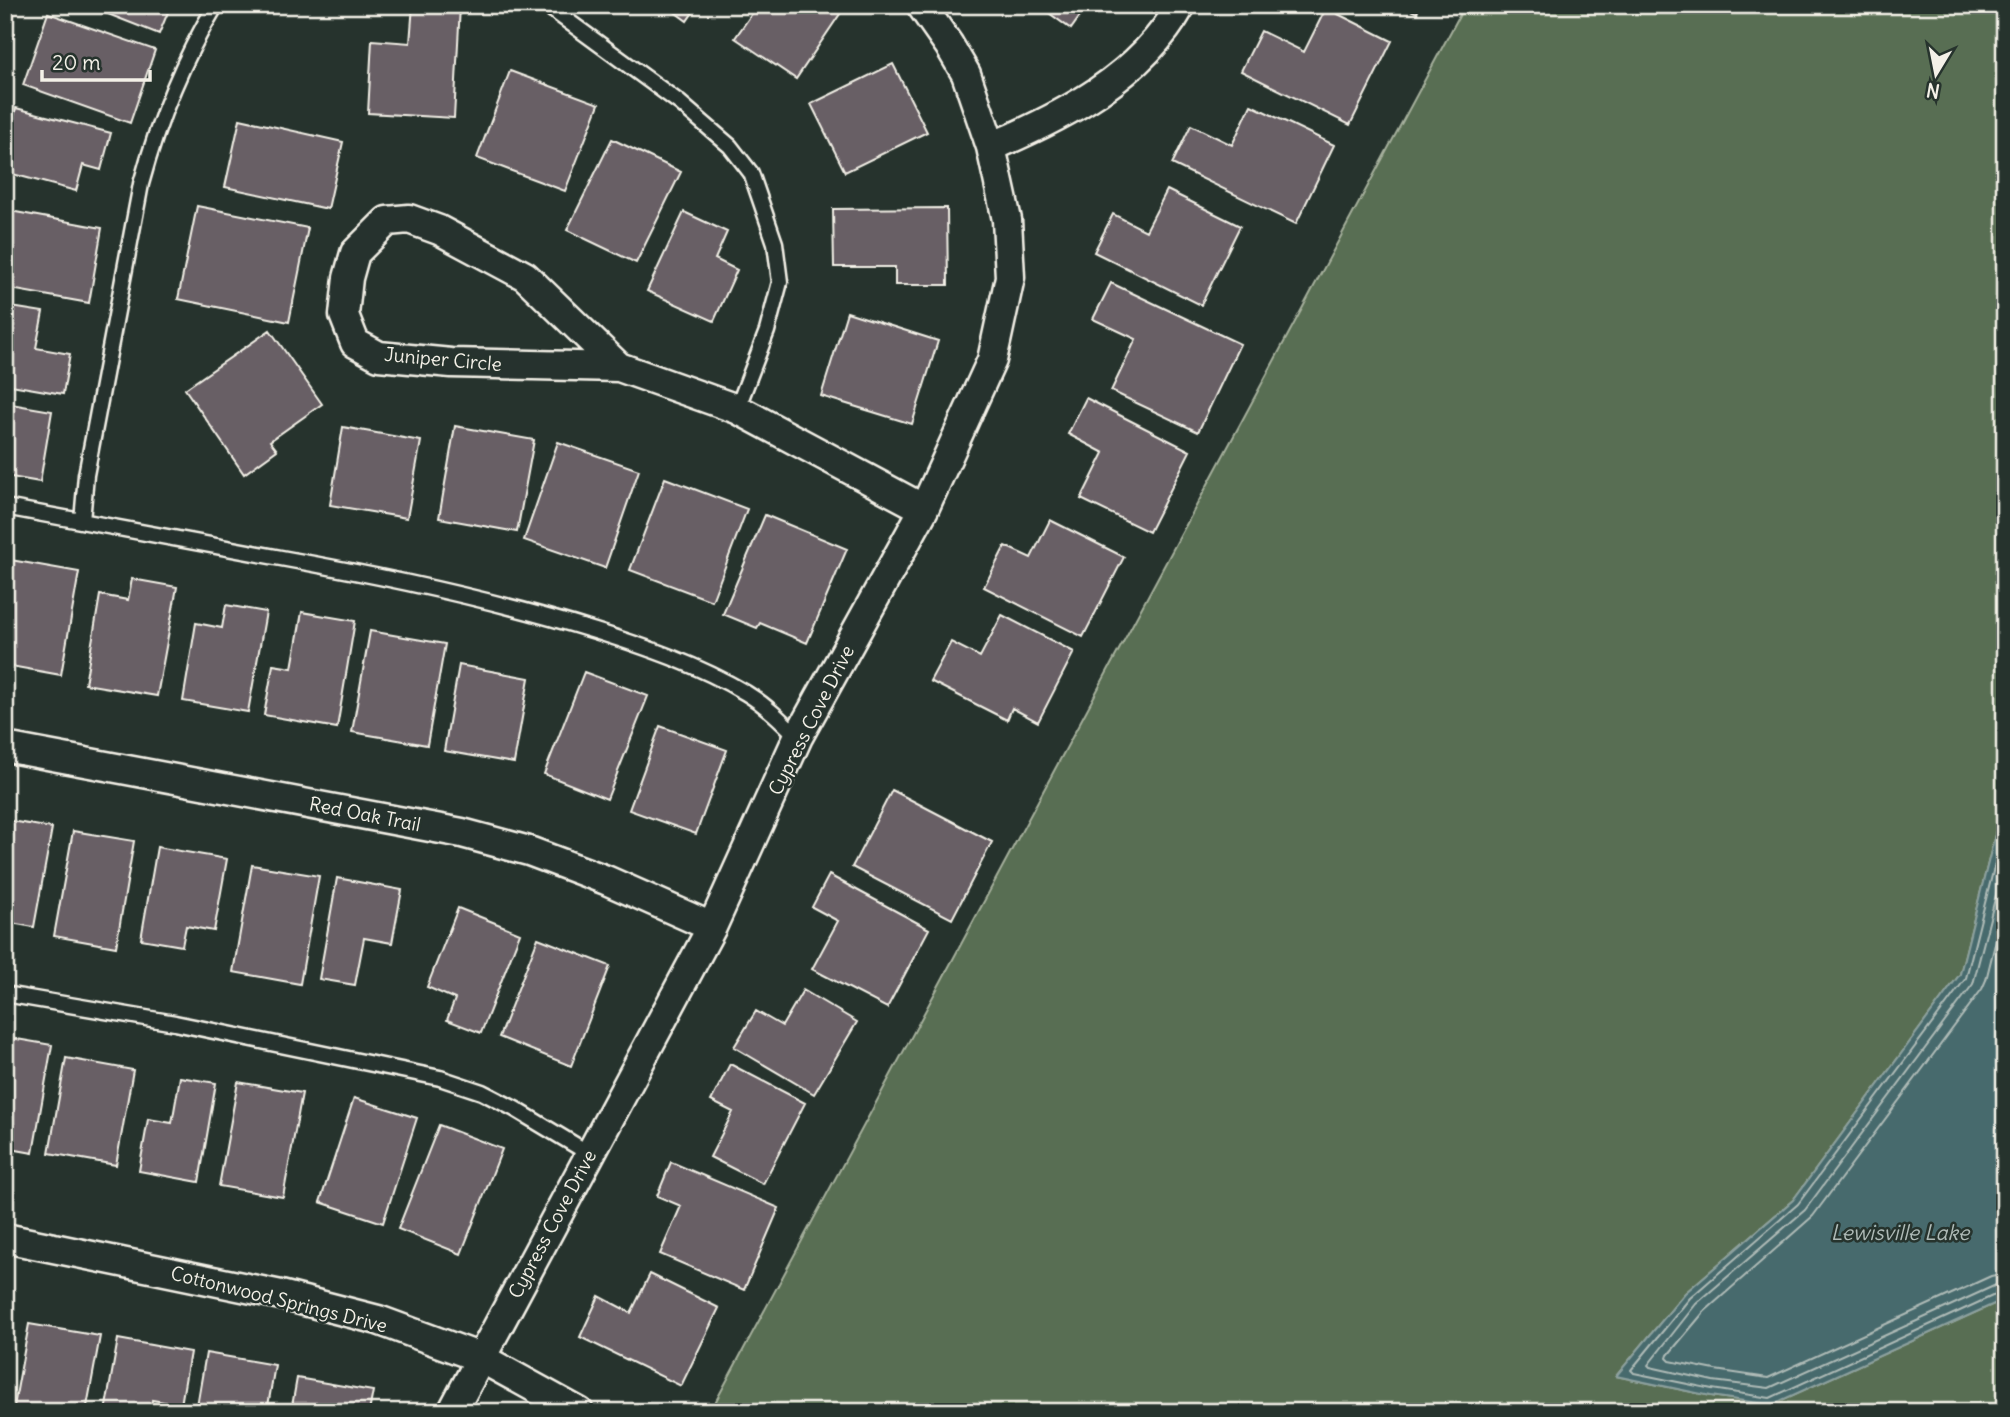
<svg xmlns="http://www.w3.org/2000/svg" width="2010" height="1417" font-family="Delius,sans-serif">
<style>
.green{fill:#596e52;stroke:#a6b09d;stroke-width:2}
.water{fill:#476a6d;stroke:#8ca09e;stroke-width:2}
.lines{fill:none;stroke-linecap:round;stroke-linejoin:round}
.shore{stroke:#afbbb7;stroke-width:2}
.building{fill:#685f65;stroke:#f4f1e8;stroke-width:2}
.service-casing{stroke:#f4f1e8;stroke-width:19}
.minor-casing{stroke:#f4f1e8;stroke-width:33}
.service{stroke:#26332d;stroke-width:14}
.minor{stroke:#26332d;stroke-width:28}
.labels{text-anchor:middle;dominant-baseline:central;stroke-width:5;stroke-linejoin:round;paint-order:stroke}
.street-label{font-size:19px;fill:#f4f1e8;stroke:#26332d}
.water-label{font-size:21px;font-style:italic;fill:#afbbb7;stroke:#26332d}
</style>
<rect width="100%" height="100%" fill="#26332d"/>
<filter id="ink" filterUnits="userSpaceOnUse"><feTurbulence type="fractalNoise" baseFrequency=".0143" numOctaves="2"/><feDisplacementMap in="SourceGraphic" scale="14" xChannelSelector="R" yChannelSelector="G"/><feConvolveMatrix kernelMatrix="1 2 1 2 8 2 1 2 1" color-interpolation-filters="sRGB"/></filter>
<g filter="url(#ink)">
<!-- green -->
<path class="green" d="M1465 5H2005V795L1960 974 1793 1200 1685 1293 1616 1376 1711 1396 1771 1405 2005 1299V1412H710Z"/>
<!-- water -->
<path class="water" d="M2005 795V1299L1771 1405 1711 1396 1616 1376 1685 1293 1793 1200 1960 974Z"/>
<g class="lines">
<!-- shore -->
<path class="shore" d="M2005 824 1966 978 1798 1204 1690 1298 1631 1370 1634 1373 1712 1389 1770 1398 1999 1293H2005
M2005 860 1973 984 1805 1210 1696 1304 1648 1365 1650 1367 1713 1381 1769 1388 1996 1285 2005 1284
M2005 904 1986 980 1982 989 1813 1216 1704 1312 1668 1355 1667 1358 1670 1361 1715 1370 1768 1378 1991 1276 2005 1273"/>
</g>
<!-- building -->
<path class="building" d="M85 5H171L159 34Z
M413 5 460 6 454 118 368 113 372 40 410 43Z
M665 5H698L687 21Z
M758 5H834L842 11 796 79 735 38Z
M1038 5H1088L1071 29Z
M1399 5H1420L1417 13Z
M1326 8 1392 41 1350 125 1241 71 1261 31 1304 52Z
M48 13 155 50 130 123 23 85Z
M893 64 927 132 845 172 811 104Z
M510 71 599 104 565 191 477 158Z
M1251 105 1334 145 1296 224 1172 164 1191 125 1232 145Z
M16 108 111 133 101 170 83 165 76 191 5 172V150Z
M240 119 343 142 328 209 225 187Z
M612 139 681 172 636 263 567 230Z
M1167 190 1240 226 1201 305 1094 252 1113 214 1146 231Z
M197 206 308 228 289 322 178 299Z
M947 208 948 285H895V267H834L833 209Z
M5 210 102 228 89 303 5 288Z
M684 212 727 232 715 259 737 270 714 321 647 291Z
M1111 283 1240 344 1198 432 1111 391 1136 339 1093 319Z
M5 306 43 312 36 348 70 354 63 394 5 384Z
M847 312 938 341 912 424 821 396Z
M270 330 322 404 270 441 277 450 244 474 185 389Z
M1086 398 1190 451 1149 532 1081 499 1104 453 1068 434Z
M5 403 52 411 40 482 5 476Z
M455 426 534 440 517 532 439 518Z
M343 427 421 441 407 518 330 505Z
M558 442 639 470 605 568 524 540Z
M665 478 747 509 712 601 630 570Z
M765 515 847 549 807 643 760 623 757 628 723 614Z
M1050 520 1124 557 1083 637 984 587 1005 546 1031 558Z
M5 559 79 572 61 675 5 665Z
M132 579 177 587 157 696 85 684 100 595 128 600Z
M226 605 266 612 248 712 183 701 196 623 222 628Z
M302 612 355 621 337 728 264 715 273 665 292 668Z
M1002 615 1074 652 1038 722 1012 708 1007 720 930 681 951 642 980 657Z
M370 631 445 644 427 745 352 732Z
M459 665 529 678 514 763 444 751Z
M584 672 648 696 607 799 544 774Z
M660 726 727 750 696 834 629 810Z
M892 790 992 842 952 919 852 867Z
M5 820 52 828 34 927 5 922Z
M73 831 134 841 116 947 54 936Z
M157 847 227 859 214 931 186 926 182 946 141 939Z
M252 865 319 876 300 984 233 972Z
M829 875 929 929 887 1008 812 969 838 921 812 907Z
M337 878 402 890 392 943 364 938 355 985 319 979Z
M458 908 520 933 481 1033 447 1020 455 999 427 987Z
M538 938 610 966 571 1066 499 1037Z
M803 990 857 1022 814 1094 734 1047 756 1011 782 1026Z
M5 1037 52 1045 33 1153 5 1148Z
M66 1058 133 1070 116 1165 49 1153Z
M730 1064 805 1103 763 1184 710 1157 733 1112 711 1101Z
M180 1077 216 1083 199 1182 139 1171 148 1119 172 1123Z
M238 1082 302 1093 283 1197 219 1186Z
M354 1098 417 1118 383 1223 320 1202Z
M439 1125 502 1149 461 1254 398 1229Z
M671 1162 779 1208 744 1290 660 1254 681 1206 657 1196Z
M650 1274 719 1308 681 1386 580 1337 599 1296 631 1313Z
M29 1324 100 1336 86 1412H13Z
M118 1339 190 1352 181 1405 152 1400 150 1412H105Z
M206 1353 275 1365 267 1412H196Z
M297 1378 373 1391 369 1412H291Z"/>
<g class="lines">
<defs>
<path id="service" d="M546 5 680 103 730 146 751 173 775 243 780 282 767 331 737 409
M5 507C97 524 189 541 281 558 387 577 492 599 595 631 646 647 699 665 746 693 766 705 782 721 798 737
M82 521 86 475 141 184C158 121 182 61 216 5
M5 994 175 1023 440 1078 482 1092 515 1109 590 1154"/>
<path id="minor" d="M991 147C1064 116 1141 77 1181 5
M619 367 451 363 379 356 355 343 344 315 348 278 355 253 387 221 409 219 439 230 525 276 619 367 737 409 924 509
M5 747 462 833 529 851 606 880 712 927
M5 1238 281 1295 378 1320 481 1358 579 1412
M452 1412 712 927 798 737 924 509 992 360 1010 277 1007 220 991 147 966 74 949 45 921 5"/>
</defs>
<!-- service casing -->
<use href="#service" class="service-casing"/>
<!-- minor casing -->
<use href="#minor" class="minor-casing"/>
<!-- service -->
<use href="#service" class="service"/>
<!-- minor -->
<use href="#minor" class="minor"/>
</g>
</g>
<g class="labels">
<!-- street labels -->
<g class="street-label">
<text transform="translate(443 359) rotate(5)">Juniper Circle</text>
<text transform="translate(811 720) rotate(-63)">Cypress Cove Drive</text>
<text transform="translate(365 814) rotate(11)">Red Oak Trail</text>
<text transform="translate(552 1224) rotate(-62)">Cypress Cove Drive</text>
<text transform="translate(279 1299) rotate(14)">Cottonwood Springs Drive</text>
</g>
<!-- water labels -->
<g class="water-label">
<text x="1900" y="1232">Lewisville Lake</text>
</g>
</g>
<!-- margin -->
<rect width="2010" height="1417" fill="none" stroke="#26332d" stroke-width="28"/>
<rect x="14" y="14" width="1982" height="1389" fill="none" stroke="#f4f1e8" stroke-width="2.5" filter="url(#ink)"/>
<!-- north arrow -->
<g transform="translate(1936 74) rotate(190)" stroke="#26332d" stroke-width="5" paint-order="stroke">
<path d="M0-5L12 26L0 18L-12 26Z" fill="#f4f1e8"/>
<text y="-10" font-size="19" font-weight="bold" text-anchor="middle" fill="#f4f1e8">N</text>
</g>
<!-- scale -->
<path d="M42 70v10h108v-10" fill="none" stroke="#f4f1e8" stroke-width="3.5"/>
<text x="52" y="70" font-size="21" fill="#f4f1e8" stroke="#26332d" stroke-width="5" paint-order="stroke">20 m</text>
</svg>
